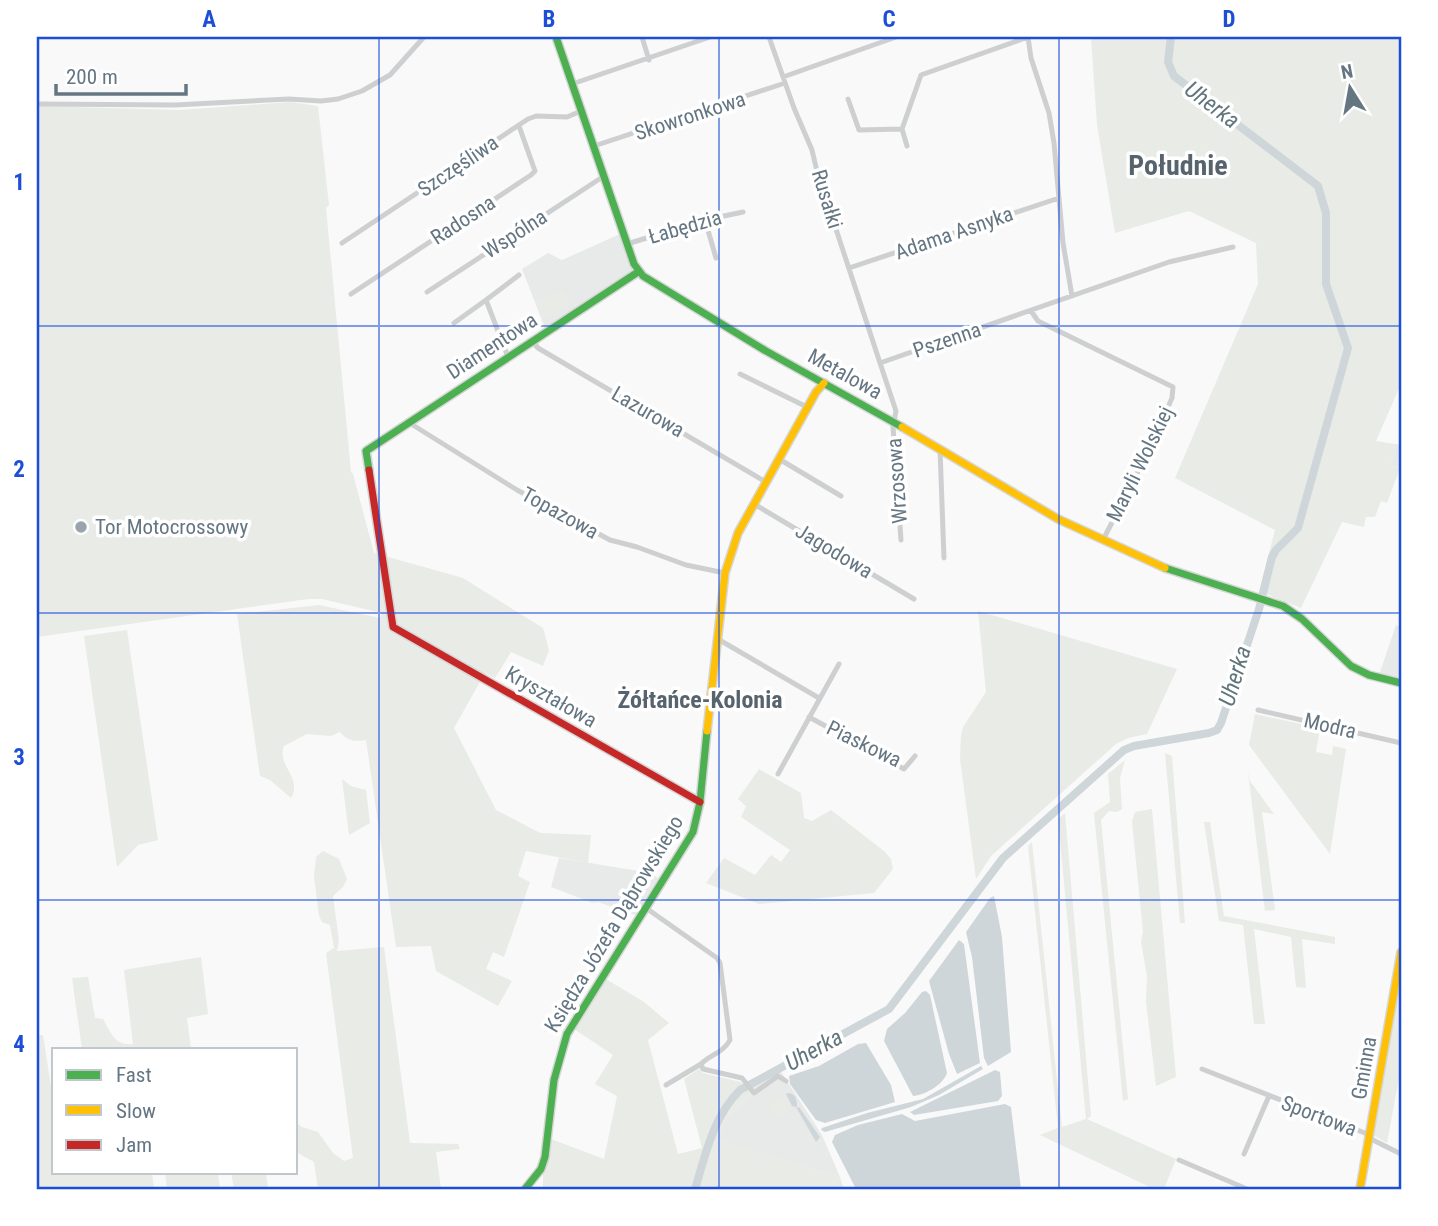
<svg xmlns="http://www.w3.org/2000/svg" width="1438" height="1226" font-family="'Roboto Condensed',sans-serif">
<style>
.built{fill:#e8e9e9}
.green{fill:#e8ebe6}
.water{fill:#ced6d9}
.lines{fill:none;stroke-linecap:round;stroke-linejoin:round}
.river{stroke:#ced6d9;stroke-width:8}
.fast-casing{stroke:#d5d6d7;stroke-width:10}
.slow-casing{stroke:#d5d6d7;stroke-width:10}
.jam-casing{stroke:#d5d6d7;stroke-width:10}
.street{stroke:#cecfd0;stroke-width:5}
.fast{stroke:#4caf50;stroke-width:7}
.slow{stroke:#ffc107;stroke-width:7}
.jam{stroke:#c62828;stroke-width:7}
.grid{fill:none;stroke:#1d4ed8;stroke-width:2;stroke-opacity:0.55}
.poi-dot{fill:#99a4ac;stroke:#fff;stroke-width:2.5}
.labels{text-anchor:middle;dominant-baseline:central;stroke-width:7;stroke-linejoin:round;paint-order:stroke}
.street-label{font-size:21px;fill:#657683;stroke:#fff}
.poi-label{font-size:21px;fill:#657683;stroke:#fff;text-anchor:start}
.water-label{font-size:23px;font-style:italic;fill:#60757c;stroke:#fff}
.quarter-label{font-size:24px;font-weight:bold;fill:#57646e;stroke:#fff}
.district-label{font-size:28px;font-weight:bold;fill:#57646e;stroke:#fff}
.neatline{fill:none;stroke:#1d4ed8;stroke-width:2.5}
.grid-label{font-size:23px;text-anchor:middle;font-weight:bold;fill:#1d4ed8}
</style>
<rect width="100%" height="100%" fill="#f9f9f9"/>
<!-- built -->
<path class="built" d="M620 234 633 272 545 328 522 269 548 253 562 260Z
M1395 444 1401 445V468L1391 466Z
M1396 625 1401 627V679L1379 675Z
M559 858 651 873 658 878 635 915 598 902 593 903 551 887Z
M780 1070 822 1135 840 1177 719 1141 727 1117 752 1094 747 1089 755 1082Z"/>
<!-- green -->
<path class="green" d="M1091 37H1401V384L1376 441 1395 444 1391 466 1400 468 1387 503 1381 501 1375 517H1366L1364 527 1342 522 1301 608 1259 591 1275 530 1175 478 1258 284 1256 243 1189 211 1115 233 1097 125Z
M291 102 318 106 329 205 326 208 351 472 353 474 374 553 463 578 543 628 549 650 543 666 511 652 495 678 485 673 454 728 496 810 540 833 591 835 588 863 526 851 518 876 530 882 504 957 493 952 486 969 512 981 498 1006 436 971 431 946 396 947 366 740C354 742 348 741 340 732L331 736 307 734 284 746C276 765 303 778 291 798L270 780 260 776 237 614 319 605 380 618 382 613 322 599H308L37 637V106L179 110Z
M563 290 570 306 542 318 536 302Z
M978 611 1177 669 1147 734 1128 738 1116 744 991 856 976 879 960 759 961 735 963 727 986 692Z
M127 630 158 840 138 845 117 867 84 636Z
M1255 714 1320 728 1316 752 1332 755 1333 746 1346 749 1330 854 1249 745Z
M1165 753 1172 756 1185 923H1180Z
M1125 760 1120 778 1122 809 1117 812 1109 811 1101 820 1128 1099 1123 1101 1094 813 1110 802 1108 774Z
M759 769 801 793 804 818 812 821 831 810 884 851 891 859 893 869 874 893 759 904 706 883 724 858 755 875 771 855 781 862 790 850 741 817 746 806 738 799Z
M1248 772 1250 781 1274 814 1262 812 1275 910 1265 911Z
M342 779 351 786 366 790 370 823 349 835Z
M1152 809 1176 1077 1156 1086 1146 1002 1147 976 1141 942 1143 932 1132 821 1135 812Z
M1065 813 1091 1116 1087 1119 1176 1159 1164 1189H1154L1040 1135 1058 1128 1028 846 1032 842 1062 1127 1086 1119 1058 819Z
M1204 822H1210L1224 916 1335 937V944L1302 939 1306 988 1296 987 1291 937 1254 929 1265 1024H1254L1243 925 1219 921Z
M323 851 339 859 347 879 343 887 333 896 339 941 337 951 384 947 410 1143 458 1144 460 1149 436 1152 441 1189H318L314 1162 296 1152V1122L302 1127 318 1132 333 1153 344 1161 353 1158 326 953 334 948 330 925 322 922 319 916 314 876 316 857Z
M201 957 208 1014 187 1018 191 1049H82L72 978 88 977 95 1018 103 1019C111 1033 115 1046 133 1044L124 970Z
M1401 965V1067L1387 1143 1373 1135Z
M606 979 644 1002 669 1023 648 1040 678 1154 702 1148 684 1079 699 1069 703 1073 741 1082 752 1094 727 1117 720 1141 840 1177 844 1189H543V1171L551 1139 604 1159 617 1096 595 1084 613 1055 574 1029Z
M37 1035H43L54 1106V1172H152L154 1189H37Z
M781 1097 791 1110 778 1119 767 1107Z
M165 1172H218L220 1189H167Z
M231 1172H266L268 1189H234Z"/>
<!-- water -->
<path class="water" d="M994 896 1002 937 1011 1052 988 1066 984 1058 972 957 966 932 990 898Z
M959 940 964 944 980 1063 957 1074 949 1054 929 981Z
M926 991 930 995 947 1073C943 1085 925 1095 913 1096L884 1041 887 1029 905 1013 922 992Z
M866 1043 891 1085 895 1102 825 1123 816 1120 790 1084 789 1076 819 1066 858 1044Z
M981 1066 983 1069 939 1095 911 1107 825 1132 821 1130 822 1128 867 1113 923 1099Z
M995 1070 1000 1072 1002 1096 998 1101 914 1115 910 1112Z
M789 1093C797 1095 797 1102 797 1108L799 1107 820 1137 816 1142 796 1107 792 1106 786 1094Z
M1005 1104 1011 1107 1021 1189H856L832 1142 835 1135 858 1125 902 1114 915 1121Z"/>
<g class="lines">
<!-- river -->
<path class="river" d="M695 1189C706 1153 713 1117 740 1090L889 1009 1003 858 1124 750 1134 746 1209 733 1217 730 1221 723 1259 609 1272 557 1276 550 1298 528 1348 348 1326 284V213L1318 186 1174 76 1168 62 1171 37"/>
<defs>
<path id="fast" d="M556 37 634 264 643 276 766 351 902 427
M369 470 366 451 638 272
M1165 568 1283 606 1302 619 1351 666 1369 675 1401 683
M525 1189 541 1169 545 1157 554 1080 567 1034 693 832 700 802 707 731"/>
<path id="slow" d="M902 427 1058 519 1165 568
M707 731 725 573 738 533 816 392 824 383
M1360 1189 1401 952"/>
<path id="jam" d="M369 470 393 627 700 802"/>
</defs>
<!-- fast casing -->
<use href="#fast" class="fast-casing"/>
<!-- slow casing -->
<use href="#slow" class="slow-casing"/>
<!-- jam casing -->
<use href="#jam" class="jam-casing"/>
<!-- street -->
<path class="street" d="M642 37 649 60
M769 37 794 108 812 150 822 193 833 220 880 363
M1028 37 1031 58 1049 113 1054 143 1063 243 1072 296
M783 77 896 37
M572 84 710 37
M848 99 859 130 902 129
M37 104 175 105 289 99 321 101 338 99 362 91 390 75 424 37
M594 146 785 83
M907 146 902 129 921 75 1028 37
M705 220 716 258
M342 243 528 119 536 116 567 117 581 111
M627 244 705 220 743 212
M849 268 1059 198
M427 292 604 176
M351 294 531 175 535 171 519 126
M1031 311 1038 321 1173 387 1172 398 1149 450 1103 540
M454 323 486 300
M532 341 538 348 766 482
M508 357 486 300 519 275
M740 374 809 408
M408 422 517 490 610 540 637 547 686 565 725 573
M940 449 944 558
M779 459 841 496
M754 504 914 599
M901 540 893 427 896 411 880 363 1169 262 1233 247
M716 638 819 698
M1258 710 1401 743
M809 717 904 769 915 756
M778 774 839 664
M646 908 717 958 720 963 730 1040C724 1052 710 1055 701 1064L703 1069 742 1078 754 1093 778 1076 786 1081
M1202 1069 1370 1135
M666 1085 701 1064
M1369 1138 1401 1154
M1244 1154 1269 1096
M1179 1160 1247 1189"/>
<!-- fast -->
<use href="#fast" class="fast"/>
<!-- slow -->
<use href="#slow" class="slow"/>
<!-- jam -->
<use href="#jam" class="jam"/>
</g>
<!-- grid -->
<path class="grid" d="M379 37V1189M719 37V1189M1059 37V1189M37 326H1401M37 613H1401M37 900H1401"/>
<!-- markers -->
<circle class="poi-dot" cx="81" cy="527" r="7"/>
<g class="labels">
<!-- street labels -->
<g class="street-label">
<text transform="translate(690 116) rotate(-18)">Skowronkowa</text>
<text transform="translate(458 166) rotate(-34)">Szczęśliwa</text>
<text transform="translate(827 199) rotate(73)">Rusałki</text>
<text transform="translate(463 220) rotate(-33)">Radosna</text>
<text transform="translate(685 227) rotate(-16)">Łabędzia</text>
<text transform="translate(954 233) rotate(-19)">Adama Asnyka</text>
<text transform="translate(515 234) rotate(-33)">Wspólna</text>
<text transform="translate(947 340) rotate(-19)">Pszenna</text>
<text transform="translate(492 346) rotate(-33)">Diamentowa</text>
<text transform="translate(845 374) rotate(29)">Metalowa</text>
<text transform="translate(648 412) rotate(30)">Lazurowa</text>
<text transform="translate(1140 464) rotate(-64)">Maryli Wolskiej</text>
<text transform="translate(897 481) rotate(-94)">Wrzosowa</text>
<text transform="translate(560 513) rotate(29)">Topazowa</text>
<text transform="translate(834 551) rotate(31)">Jagodowa</text>
<text transform="translate(551 697) rotate(30)">Kryształowa</text>
<text transform="translate(1330 726) rotate(13)">Modra</text>
<text transform="translate(864 744) rotate(26)">Piaskowa</text>
<text transform="translate(614 924) rotate(-59)">Księdza Józefa Dąbrowskiego</text>
<text transform="translate(1364 1068) rotate(-80)">Gminna</text>
<text transform="translate(1319 1116) rotate(21)">Sportowa</text>
</g>
<!-- poi labels -->
<g class="poi-label">
<text x="95" y="527">Tor Motocrossowy</text>
</g>
<!-- water labels -->
<g class="water-label">
<text transform="translate(1212 105) rotate(37)">Uherka</text>
<text transform="translate(1235 676) rotate(-73)">Uherka</text>
<text transform="translate(814 1050) rotate(-29)">Uherka</text>
</g>
<!-- quarter labels -->
<g class="quarter-label">
<text x="700" y="700">Żółtańce-Kolonia</text>
</g>
<!-- district labels -->
<g class="district-label">
<text x="1178" y="165">Południe</text>
</g>
</g>
<!-- border -->
<rect width="1438" height="1226" fill="none" stroke="#ffffff" stroke-width="77"/>
<!-- legend -->
<rect x="52" y="1048" width="245" height="126" fill="#ffffff" stroke="#c1c8cd" stroke-width="2"/>
<rect x="66" y="1070" width="35" height="10" fill="#4caf50" stroke="#c1c8cd" stroke-width="2"/>
<text x="116" y="1082" font-size="21" fill="#657683">Fast</text>
<rect x="66" y="1105" width="35" height="10" fill="#ffc107" stroke="#c1c8cd" stroke-width="2"/>
<text x="116" y="1118" font-size="21" fill="#657683">Slow</text>
<rect x="66" y="1140" width="35" height="10" fill="#c62828" stroke="#c1c8cd" stroke-width="2"/>
<text x="116" y="1152" font-size="21" fill="#657683">Jam</text>
<!-- north arrow -->
<g transform="translate(1350 88) rotate(349)" stroke="#ffffff" stroke-width="5" paint-order="stroke">
<path d="M0-5L12 26L0 18L-12 26Z" fill="#657683"/>
<text y="-10" font-size="19" font-weight="bold" text-anchor="middle" fill="#657683">N</text>
</g>
<!-- scale -->
<path d="M56 84v10h130v-10" fill="none" stroke="#657683" stroke-width="3.5"/>
<text x="66" y="84" font-size="21" fill="#657683" stroke="#ffffff" stroke-width="5" paint-order="stroke">200 m</text>
<rect x="38" y="38" width="1362" height="1150" class="neatline"/>
<g class="grid-label">
<text x="209" y="27">A</text>
<text x="549" y="27">B</text>
<text x="889" y="27">C</text>
<text x="1229" y="27">D</text>
<text x="19" y="190">1</text>
<text x="19" y="477">2</text>
<text x="19" y="765">3</text>
<text x="19" y="1052">4</text>
</g>
</svg>
